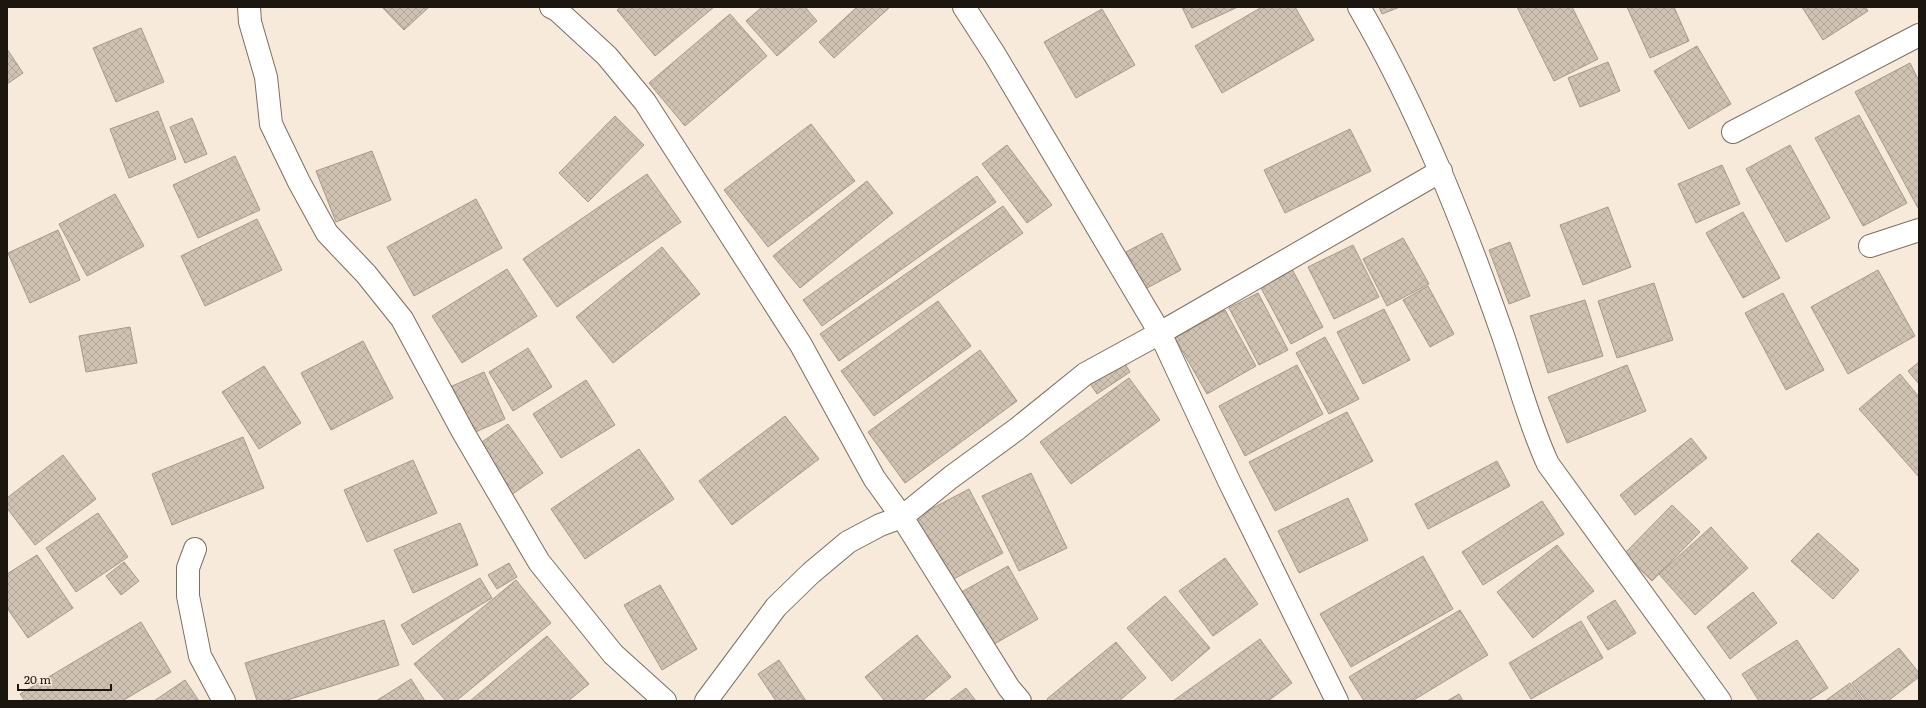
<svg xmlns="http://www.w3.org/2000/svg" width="1926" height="708" font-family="Literata,serif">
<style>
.building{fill:url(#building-cross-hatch);stroke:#a6998a}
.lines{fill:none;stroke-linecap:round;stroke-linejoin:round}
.minor-casing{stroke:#7b6f60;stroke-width:24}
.minor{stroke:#fff;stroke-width:22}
</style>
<defs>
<pattern id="building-cross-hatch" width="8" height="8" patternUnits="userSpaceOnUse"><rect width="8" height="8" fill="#cfc2b2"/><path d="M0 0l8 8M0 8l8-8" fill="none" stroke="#b1a698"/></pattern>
</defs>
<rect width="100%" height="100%" fill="#f8eada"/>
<!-- building -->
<path class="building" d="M382 7H429L404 30Z
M621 7H714L655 56 617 10Z
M762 7H805L817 21 777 56 746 21Z
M857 7H890L834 58 819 42Z
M1182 7H1238L1192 28Z
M1262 7H1295L1314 40 1222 93 1195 46Z
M1379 7H1400L1382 14Z
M1517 7H1572L1598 59 1554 81Z
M1627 7H1674L1689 41 1650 58Z
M1802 7H1865L1868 11 1823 40Z
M1102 9 1135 65 1076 98 1044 42Z
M730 14 767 56 685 126 649 83Z
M141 28 164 82 116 102 93 48Z
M1697 46 1731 104 1689 129 1654 71Z
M7 49 23 73 7 84Z
M1608 62 1620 91 1580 107 1568 78Z
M1910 63 1919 81V208H1918L1855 92Z
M158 111 176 159 129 178 110 129Z
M1859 115 1907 203 1863 226 1815 138Z
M615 116 644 145 588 202 559 173Z
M192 118 207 154 185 163 170 127Z
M811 124 855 181 768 247 724 190Z
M1350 129 1371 171 1285 213 1264 170Z
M1007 145 1052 205 1027 223 982 164Z
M1790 145 1830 218 1786 242 1746 169Z
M372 151 391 200 336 222 316 171Z
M235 156 260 210 198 238 173 185Z
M1722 165 1740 204 1696 223 1678 184Z
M647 174 681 222 557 307 523 259Z
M977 176 996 202 822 326 803 300Z
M867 181 893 213 800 288 773 256Z
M115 194 144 246 87 276 59 224Z
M476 199 502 248 414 296 387 247Z
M1003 206 1023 233 839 361 820 334Z
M1608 207 1631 267 1583 285 1560 225Z
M1743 212 1780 278 1743 298 1706 233Z
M257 219 282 270 205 306 181 256Z
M58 230 80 280 30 303 8 253Z
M1162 233 1181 270 1145 289 1126 252Z
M1403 238 1429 284 1387 306 1363 259Z
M1510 242 1530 296 1509 304 1489 250Z
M1353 245 1379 297 1334 319 1308 267Z
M662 247 700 294 613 363 576 317Z
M507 269 537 316 462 363 432 316Z
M1292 269 1323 327 1291 344 1260 286Z
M1878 270 1915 336 1848 374 1811 307Z
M1654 283 1673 340 1617 358 1598 301Z
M1428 286 1454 334 1430 347 1403 300Z
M1258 293 1288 350 1259 365 1229 308Z
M1783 293 1824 370 1786 390 1745 313Z
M1585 300 1603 356 1548 373 1530 316Z
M938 301 971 346 874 416 841 371Z
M1384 309 1410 360 1363 384 1337 332Z
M1225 310 1256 366 1207 394 1175 338Z
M130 327 137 363 86 372 79 336Z
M1325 337 1359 399 1329 414 1296 353Z
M363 341 393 398 331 430 301 373Z
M528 348 552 387 513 411 489 372Z
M980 350 1017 401 905 483 868 432Z
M1122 359 1130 372 1097 394 1089 382Z
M1919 362V384L1908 371Z
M1297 365 1323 414 1245 456 1219 406Z
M1627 365 1646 411 1567 443 1548 397Z
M264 366 301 423 259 449 222 392Z
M484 372 505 419 471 434 450 387Z
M1900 374 1919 397V477L1859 409Z
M1129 378 1160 420 1071 484 1040 442Z
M586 380 615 425 561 458 533 414Z
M1347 412 1373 461 1275 511 1249 462Z
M785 416 819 459 732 525 699 481Z
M508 424 543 473 511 495 476 446Z
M243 437 264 488 172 525 152 474Z
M1691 438 1707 458 1635 515 1620 495Z
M639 449 674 499 585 559 551 509Z
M63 455 96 499 35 545 7 508V498Z
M413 460 437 513 367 542 344 490Z
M1497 461 1510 486 1428 529 1415 504Z
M1031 473 1067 548 1019 571 982 496Z
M969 489 1003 553 946 583 912 519Z
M1348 498 1368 540 1299 573 1278 531Z
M1542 501 1564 534 1483 585 1462 552Z
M1672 505 1700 532 1652 581 1624 554Z
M98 513 128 557 76 592 46 548Z
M460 523 478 565 413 593 394 550Z
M1711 527 1748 568 1695 615 1659 574Z
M1818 533 1859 570 1833 599 1791 561Z
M1557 545 1594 591 1533 638 1497 592Z
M37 555 73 608 28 638 7 608V574Z
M1423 556 1453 609 1351 667 1320 614Z
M1225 558 1258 604 1213 636 1179 591Z
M124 562 139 581 121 595 106 576Z
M509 563 517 577 497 589 488 575Z
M1008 566 1038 619 989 647 958 594Z
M480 578 492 598 413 645 401 625Z
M516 580 551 623 456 701H446L414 664Z
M660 585 697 649 662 670 624 605Z
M1753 592 1777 623 1730 659 1707 627Z
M1165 596 1210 648 1172 681 1127 628Z
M1615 600 1636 633 1608 650 1587 617Z
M1460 610 1488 655 1412 701H1364L1349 677Z
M384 620 399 665 284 701H257L245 663Z
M1581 621 1603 658 1531 699 1509 663Z
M141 622 171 672 122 701H25L20 694Z
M917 635 951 677 922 701H885L865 677Z
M547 636 589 684 568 701H470Z
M1260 639 1292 683 1268 701H1173Z
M1797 640 1828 688 1808 701H1759L1742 674Z
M1116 642 1146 678 1119 701H1048L1047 699Z
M1899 648 1919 673V677L1888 701H1866L1852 683Z
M779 660 806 701H776L758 674Z
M411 679 425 701H376Z
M185 680 199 701H154Z
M1850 683 1864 701H1825Z
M966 688 976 701H949Z
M1459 694 1463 701H1447Z"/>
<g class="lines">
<defs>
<path id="minor" d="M249 7 250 22 266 77 271 124 299 182 327 233 366 274 402 319 463 432 539 562 613 654 665 701
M551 7 557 10 607 56 645 102 801 345 874 478 902 517 1009 688 1020 701
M964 7 995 55 1160 333 1229 481 1337 701
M1359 7C1418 109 1462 219 1501 330 1517 375 1528 421 1548 464L1720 701
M1733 132 1919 35
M1870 246 1919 230
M195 549 188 568V596L200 656 224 701
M706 701 776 607 811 573 848 542 880 525 902 517 950 478 1017 429 1085 374 1160 333 1441 171"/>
</defs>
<!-- minor casing -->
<use href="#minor" class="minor-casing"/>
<!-- minor -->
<use href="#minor" class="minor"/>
</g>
<!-- border -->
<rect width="1926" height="708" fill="none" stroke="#1b1610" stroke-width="16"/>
<!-- scale -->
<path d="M18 684v6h93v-6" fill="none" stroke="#1b1610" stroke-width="2"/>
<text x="24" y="684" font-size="12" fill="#1b1610" stroke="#f8eada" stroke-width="3" paint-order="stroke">20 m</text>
</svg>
